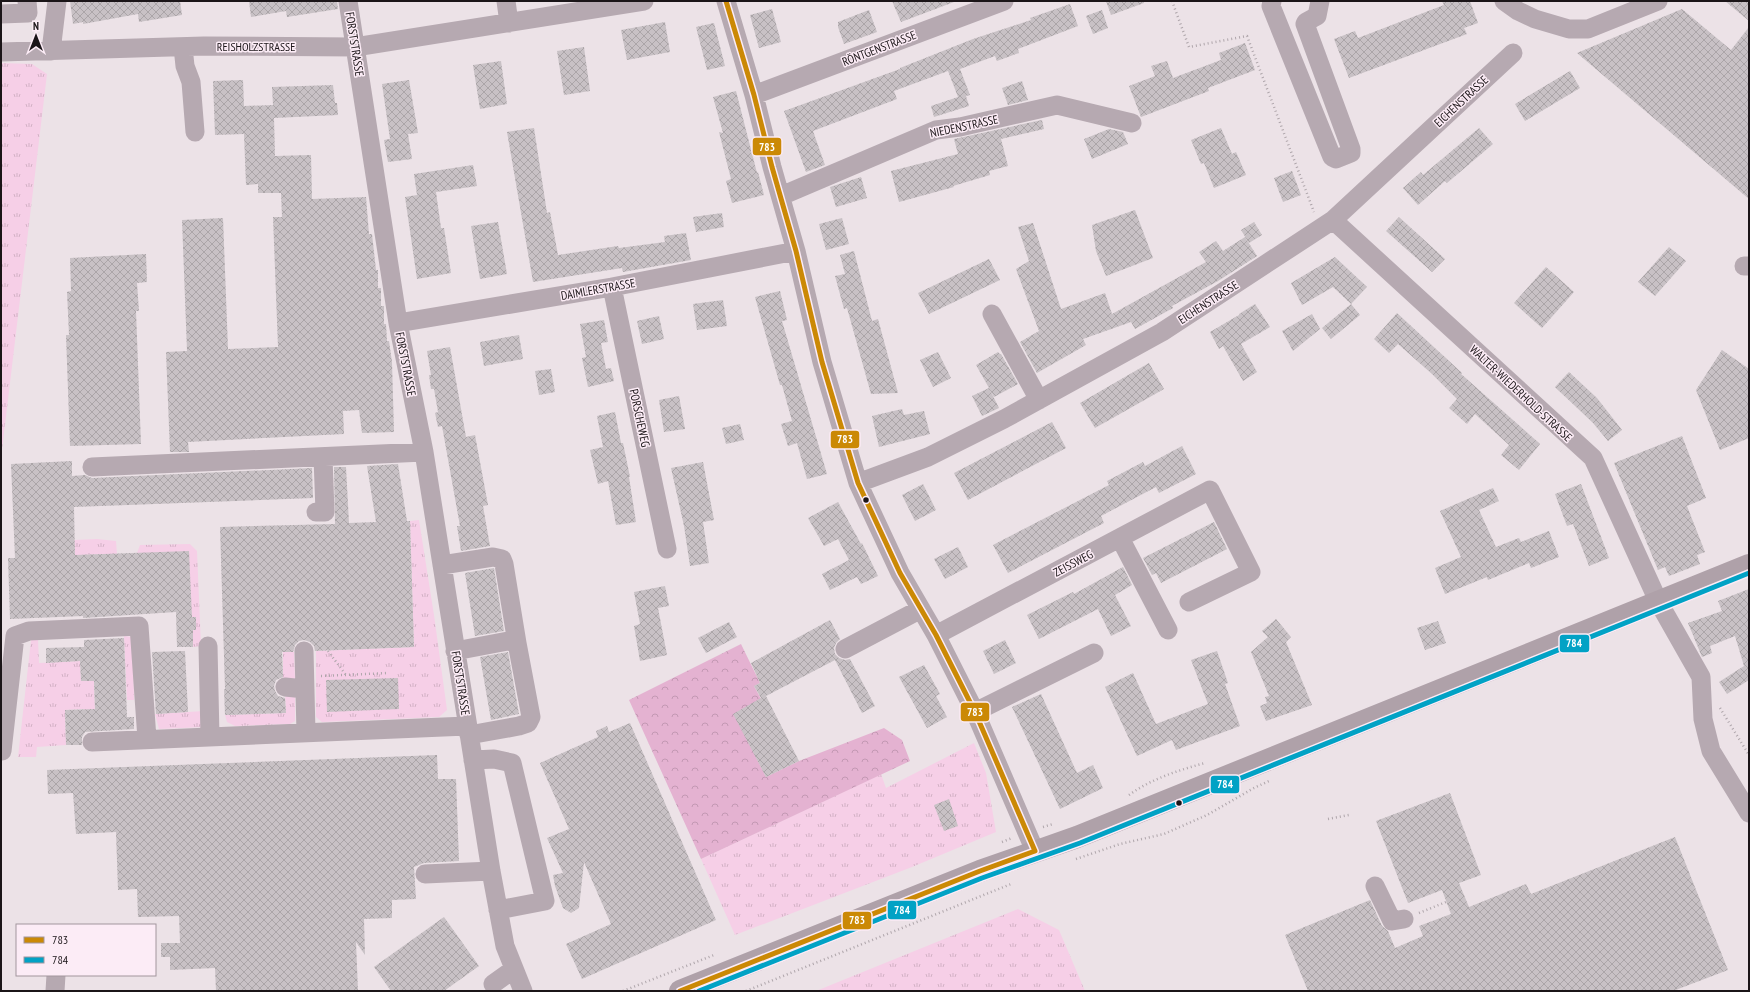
<svg xmlns="http://www.w3.org/2000/svg" width="1750" height="992" font-family="'PT Sans Narrow',sans-serif">
<style>
.grass{fill:url(#grass-tufts)}
.forest{fill:url(#forest-crowns)}
.building{fill:url(#building-cross-hatch)}
.lines{fill:none;stroke-linecap:round;stroke-linejoin:round}
.path{stroke:#afa6ab;stroke-width:2.5;stroke-dasharray:1 3;stroke-linecap:butt}
.minor{stroke:#b6a9b1;stroke-width:19}
.major{stroke:#afa1a9;stroke-width:22}
.bus-1-casing{stroke:#fcecf6;stroke-width:8}
.bus-2-casing{stroke:#fcecf6;stroke-width:8}
.bus-1{stroke:#cb8905;stroke-width:5}
.bus-2{stroke:#01a2c5;stroke-width:5}
.bus-dot{fill:#1b1518;stroke:#fcecf6;stroke-width:1.5}
.labels{text-anchor:middle;dominant-baseline:central;stroke-width:3;stroke-linejoin:round;paint-order:stroke}
.street-label{font-size:12px;fill:#1b1518;stroke:#fcecf6}
.line-badge{stroke:#fcecf6;stroke-width:1.5}
.badge-label{font-size:11px;text-anchor:middle;font-weight:bold;fill:#fff}
</style>
<defs>
<pattern id="grass-tufts" width="24" height="20" patternUnits="userSpaceOnUse"><rect width="24" height="20" fill="#f6cfe7"/><path d="M3 7l-1-3M5 7V3M7 7l1-3M15 17l-1-3M17 17v-4M19 17l1-3" fill="none" stroke="#d2b1c5"/></pattern>
<pattern id="forest-crowns" width="20" height="18" patternUnits="userSpaceOnUse"><rect width="20" height="18" fill="#e4b2d1"/><path d="M2 6a3 3 0 1 1 6 0M12 15a3 3 0 1 1 6 0" fill="none" stroke="#c398b3"/></pattern>
<pattern id="building-cross-hatch" width="8" height="8" patternUnits="userSpaceOnUse"><rect width="8" height="8" fill="#c8c1c5"/><path d="M0 0l8 8M0 8l8-8" fill="none" stroke="#aba5a8"/></pattern>
</defs>
<rect width="100%" height="100%" fill="#ece2e7"/>
<!-- grass -->
<path class="grass" d="M1 63 32 64 47 74 1 458Z
M419 520 434 615 447 710 439 717 322 722 316 717V651L414 647 410 521Z
M97 539 116 541 117 554 75 555 74 540Z
M190 544 197 551 201 646 193 647V630H196V617H182L137 553 140 545Z
M124 636 133 637 134 700H127Z
M38 639 39 663 80 661 81 681H94L95 714 83 709 65 710 66 745 37 747 36 757H18L31 640Z
M283 652H294L295 680 283 682Z
M285 691 295 694V721L290 724 235 726 227 722 225 715 286 713Z
M204 711V727L159 729 155 714Z
M974 743 986 773 996 832 912 867 735 935 701 859 881 774 886 788Z
M1018 909 1059 930 1085 991H816Z"/>
<!-- forest -->
<path class="forest" d="M741 644 760 683 754 686 761 699 734 714 766 777 799 761 884 728 902 740 910 761 701 859 629 700Z"/>
<!-- building -->
<path class="building" d="M70 1H180L182 15 139 22 138 14 83 24V22L73 24Z
M249 1H337L338 9 287 17 286 11 251 17Z
M892 1H954V2L901 22Z
M1106 1H1144V3L1111 15Z
M1442 1H1470L1478 23 1464 28 1467 34 1349 78 1334 39 1355 31 1358 38 1444 5Z
M1725 1H1749V21Z
M1070 4 1078 26 1018 49 1019 53 997 61 995 56 960 69 970 95 966 96 969 106 934 117 931 106 958 97 948 71 894 91 897 99 813 131 825 165 806 172 784 111 900 69V68L973 39 1031 20 1030 18Z
M772 9 781 42 759 48 750 15Z
M1682 9 1731 50 1749 27V199L1577 53Z
M869 10 877 32 844 44 838 27V22Z
M1102 10 1108 28 1093 34 1086 16Z
M665 22 670 52 627 60 621 30Z
M714 23 725 66 707 70 696 27Z
M1245 43 1255 70 1208 88 1209 91 1141 117 1129 86 1155 76 1151 66 1167 61 1173 78 1221 60 1219 53Z
M584 47 590 91 564 95 557 51Z
M501 61 507 104 480 109 473 65Z
M1570 71 1580 88 1525 121 1515 104Z
M243 80 244 106 273 105 272 87 333 85 335 103H337L338 115 274 118 275 156 311 155 312 199 366 197 369 234H372L376 270H378V288H381V306H384V324H386L387 341H389L392 362 394 432 362 433 359 410 343 411 344 434 188 442 189 452H170L166 352 187 351 182 220 223 218 228 349 278 347 273 217H282L281 193H258V184L246 185 244 134 215 135 213 81Z
M409 80 418 133 408 134 412 159 388 162 384 140 390 139 382 84Z
M1022 81 1028 100 1008 105 1002 88Z
M736 91 757 173 758 172 764 195 732 203 726 181 731 179 719 132 723 133 713 97Z
M1042 120 1044 129 1001 139 1008 166 989 171 990 175 953 186 954 187 899 202 891 171 958 154 954 139Z
M534 128 547 213 550 212 558 255 618 246 619 248 665 242 664 236 686 233 691 260 623 272 622 268 533 282 507 132Z
M1221 128 1232 154 1236 152 1246 175 1214 188 1204 163 1201 164 1191 140Z
M1479 128 1493 144 1447 183 1445 181 1418 205 1403 188 1421 172 1423 175Z
M1109 129 1123 132 1128 144 1092 159 1084 139Z
M473 165 477 186 436 192 441 228H444L451 273 417 279 405 197 417 195 414 174Z
M1292 171 1301 195 1283 202 1274 178Z
M861 177 867 198 836 207 830 187Z
M1135 210 1153 258 1106 276 1096 251 1092 225Z
M722 213 724 227 696 232 693 217Z
M1399 217 1445 259 1432 272 1386 231Z
M842 218 849 244 826 250 819 224Z
M498 222 507 274 480 279 471 226Z
M1254 222 1262 235 1249 243 1241 230Z
M1033 223 1061 309 1105 293 1112 314 1206 262 1199 252 1216 241 1223 251 1245 237 1257 256 1218 281 1172 306 1173 308 1135 329 1131 322 1083 339 1086 345 1037 373 1020 342 1039 331 1016 269 1029 261 1018 227Z
M1669 247 1686 261 1655 296 1638 282Z
M854 251 872 321 878 319 898 393 871 394 847 308 844 309 835 276 845 274 840 255Z
M146 254 147 282 137 283 139 311H136L141 444 70 446 66 335H69L67 292 71 291 70 258Z
M1335 257 1367 287 1351 304 1333 287 1302 305 1291 283Z
M989 259 1000 280 929 314 918 293Z
M1546 267 1574 292 1542 328 1514 303Z
M780 291 787 320 782 321 827 474 807 479 797 443 788 446 781 424 792 421 782 385H780L755 297Z
M723 300 727 326 697 330 693 304Z
M1255 304 1270 327 1241 344 1257 372 1243 381 1223 346 1219 349 1210 332 1239 315V314Z
M1351 304 1360 315 1331 339 1322 328Z
M1397 313 1462 373 1461 374 1540 444 1519 470 1501 455 1509 445 1475 414 1467 424 1449 408 1457 399 1432 374 1398 344 1389 353 1374 339Z
M1312 314 1320 329 1293 351 1282 331Z
M659 316 664 339 642 344 637 321Z
M604 320 608 342 601 343 606 369 611 368 614 381 588 387 582 358 586 357 580 324Z
M519 335 523 359 484 366 480 342Z
M450 347 466 437 475 435 488 505 483 506 490 546 461 551 457 526H460L442 426 438 427 435 413 438 412 434 389H431L429 375H431L427 351Z
M1722 350 1749 369V438L1720 450 1696 390Z
M938 352 951 378 933 387 920 360Z
M998 352 1000 354H1001L1018 384 994 397 989 388 999 408 982 416 972 396 989 388 976 365Z
M1149 363 1164 389 1095 428 1080 403Z
M551 369 555 392 539 395 535 371Z
M1569 372 1597 398 1622 430 1608 441 1593 423 1555 387Z
M679 396 685 429 664 432 659 400Z
M902 409 904 415 924 411 930 434 879 447 872 416Z
M615 412 621 443H623L630 477H629L636 522 616 525 608 481 598 484 590 450 603 447 597 416Z
M1052 422 1066 448 968 500 954 473Z
M740 424 744 440 726 444 722 428Z
M1682 436 1706 498 1687 506 1705 552 1697 555 1700 564 1669 576 1665 567 1658 570 1614 463Z
M1182 446 1196 474 1159 493 1156 487 1101 516 1104 523 1008 573 993 545 1109 485 1107 481 1143 462 1145 466Z
M72 461V476L85 475 92 478 312 468 313 498 74 507 75 555 189 551 192 617H196V630H193V647H177L176 612 83 618V616L10 619 8 558H15L11 464Z
M703 462 714 520 703 522 709 563 690 566 684 526 671 468Z
M398 464 407 521H410L414 647 315 651 314 646 310 642 304 640 299 641 295 645 293 652H282L283 677 276 680 274 686 275 691 278 696 285 698 286 713 225 715 224 689H225L220 527 335 524 334 467H346L349 523 376 522 367 466Z
M923 484 936 510 915 521 902 495Z
M1581 484 1609 558 1589 566 1573 524 1567 526 1555 494Z
M1493 488 1499 501 1479 510 1496 547 1519 538 1521 542 1549 531 1559 557 1531 568 1529 563 1488 580 1487 577 1445 594 1435 568 1461 557 1440 511Z
M838 502 861 544 862 543 878 576 861 584 857 577 830 590 822 574 849 560 838 539 824 546 808 518Z
M1214 522 1227 549 1161 583 1156 573 1152 575 1143 558Z
M958 547 968 567 945 579 934 559Z
M1123 567 1132 585 1115 595 1131 626 1111 636 1098 609 1039 639 1027 615 1073 592 1074 594Z
M494 568 504 631 475 636 465 573Z
M665 586 669 606 658 608 667 655 640 661 634 626 640 624 634 592Z
M1749 589V680L1727 694 1719 682 1744 666 1735 636 1710 646 1712 653 1702 657 1688 623 1722 611 1718 601Z
M1276 619 1291 637 1286 642 1312 705 1266 721 1260 706 1267 703 1265 697 1269 696 1251 652 1268 637 1262 631Z
M830 620 840 639 836 643 834 648 835 654 839 658 845 660 850 659 875 706 862 713 835 660 766 696 799 761 766 777 733 714 761 698 754 686 760 683 751 663Z
M1438 621 1446 643 1425 650 1417 628Z
M729 622 737 637 706 653 698 638Z
M124 638 127 717H134V729L85 732 82 737V745H66L65 710 95 709 94 681H81L80 661 46 663V648L84 647V640Z
M1005 640 1016 663 994 674 983 651Z
M185 651 188 712 156 714 152 652Z
M1217 651 1228 683 1225 684 1240 726 1176 750 1172 740 1137 756 1105 687 1133 673 1156 724 1208 704 1191 660Z
M508 652 519 714 491 720 480 657Z
M924 665 940 694 936 696 947 717 927 728 899 677Z
M398 678 399 709 327 712 326 680Z
M1041 694 1077 773 1093 765 1103 788 1060 809 1012 707Z
M630 723 716 920 582 979 566 944 611 924 584 862 579 908 571 913 563 908 555 886 553 875 563 873 547 838 569 829 540 763 598 737 596 731 607 726 609 732Z
M437 755 438 779H456L459 861 424 863 414 867 416 899 392 900V918L364 919 365 955 356 942 358 991H216L215 968 170 970V957H161V943H180L179 916 138 917 137 889 118 890 116 832 76 834 73 793 48 794 47 770Z
M1450 793 1481 875 1459 883 1469 907 1526 884 1531 894 1675 837 1728 970 1673 991H1308L1285 935 1370 900 1382 926 1388 931 1395 948 1423 936 1419 926 1451 914 1442 890 1408 903 1376 821Z
M949 799 958 826 944 831 934 805Z
M444 917 479 966 444 991H391L374 967Z"/>
<g class="lines">
<!-- path -->
<path class="path" d="M1172 1 1189 47 1247 36 1314 212
M328 651 346 675
M321 676 388 673
M1720 708 1749 755
M1129 795C1151 779 1179 770 1205 763
M1328 819 1349 815
M1043 827 1053 824
M1002 842 1012 838
M1076 859 1120 844 1164 834 1207 815 1254 788 1269 781
M1419 913 1446 902
M623 991 714 955
M746 991 1011 884"/>
<!-- minor -->
<path class="minor" d="M348 1 398 323 424 452 491 871 505 946 523 991
M506 1 509 23
M726 1 754 95 772 167 796 251 822 362 858 483 900 573 936 635 975 712 1035 851
M1272 1 1271 6 1332 157 1336 159 1351 153V149L1305 24 1306 22 1317 16 1320 1
M1504 1 1518 11 1535 19 1569 29H1588L1658 1
M1 14 28 13 27 1
M183 47 185 66 191 82 195 132
M51 51 57 1
M1 52 204 46 355 47 644 1
M754 95 1004 1
M781 196 936 130 960 127 1057 105 1132 123
M1333 220 1593 458 1659 603 1701 677 1703 719 1711 751 1749 813
M1744 266H1749
M612 287 667 549
M992 314 1039 400
M398 323 612 287 796 251
M92 467 424 452
M858 483 928 457 1004 419 1162 332 1333 220 1513 53
M316 512H325L323 457
M1120 538 1168 630
M442 565 493 557 502 559 504 564 517 643
M936 635 1210 490 1251 572 1189 602
M208 646 210 737
M845 649 921 609
M304 651 306 733
M455 651 508 641 517 643 531 717 528 723 519 726 469 735
M285 687 305 689
M975 712 1094 653
M92 742 467 726
M2 751 15 636 29 631 139 626 147 739
M473 760 494 759 512 763 545 901 498 910
M425 874 491 871
M1375 886 1392 921 1404 919
M493 984 514 969
M55 991 56 975"/>
<!-- major -->
<path class="major" d="M680 991 980 871 1077 837 1749 565"/>
<defs>
<path id="bus-1" d="M726 1 754 95 772 167 796 251 822 362 858 483 900 573 936 635 975 712 1035 851
M680 991 980 871 1035 851"/>
<path id="bus-2" d="M699 991 982 878 1080 843 1749 573"/>
</defs>
<!-- bus-1 casing -->
<use href="#bus-1" class="bus-1-casing"/>
<!-- bus-2 casing -->
<use href="#bus-2" class="bus-2-casing"/>
<!-- bus-1 -->
<use href="#bus-1" class="bus-1"/>
<!-- bus-2 -->
<use href="#bus-2" class="bus-2"/>
</g>
<!-- markers -->
<g class="bus-dot">
<circle cx="866" cy="500" r="3.5"/>
<circle cx="1179" cy="803" r="3.5"/>
</g>
<g class="labels">
<!-- street labels -->
<g class="street-label">
<text transform="translate(355 44) rotate(81)">FORSTSTRASSE</text>
<text x="256" y="46">REISHOLZSTRASSE</text>
<text transform="translate(879 48) rotate(-21)">RÖNTGENSTRASSE</text>
<text transform="translate(1461 101) rotate(-43)">EICHENSTRASSE</text>
<text transform="translate(964 126) rotate(-12)">NIEDENSTRASSE</text>
<text transform="translate(598 289) rotate(-10)">DAIMLERSTRASSE</text>
<text transform="translate(1208 302) rotate(-33)">EICHENSTRASSE</text>
<text transform="translate(406 364) rotate(79)">FORSTSTRASSE</text>
<text transform="translate(1521 393) rotate(43)">WALTER-WIEDERHOLD-STRASSE</text>
<text transform="translate(640 418) rotate(78)">PORSCHEWEG</text>
<text transform="translate(1073 563) rotate(-28)">ZEISSWEG</text>
<text transform="translate(461 683) rotate(81)">FORSTSTRASSE</text>
</g>
</g>
<g class="line-badge">
<rect x="752" y="137" width="30" height="19" rx="4" fill="#cb8905"/>
<rect x="830" y="430" width="30" height="19" rx="4" fill="#cb8905"/>
<rect x="1559" y="634" width="31" height="19" rx="4" fill="#01a2c5"/>
<rect x="960" y="702" width="30" height="20" rx="4" fill="#cb8905"/>
<rect x="1210" y="775" width="30" height="19" rx="4" fill="#01a2c5"/>
<rect x="887" y="900" width="30" height="20" rx="4" fill="#01a2c5"/>
<rect x="842" y="911" width="30" height="19" rx="4" fill="#cb8905"/>
</g>
<g class="badge-label">
<text x="767" y="151">783</text>
<text x="845" y="443">783</text>
<text x="1574" y="647">784</text>
<text x="975" y="716">783</text>
<text x="1225" y="788">784</text>
<text x="902" y="914">784</text>
<text x="857" y="924">783</text>
</g>
<!-- border -->
<rect width="1750" height="992" fill="none" stroke="#1b1518" stroke-width="4"/>
<!-- legend -->
<rect x="16" y="924" width="140" height="52" fill="#fcecf6" stroke="#a2969d"/>
<rect x="24" y="937" width="20" height="6" fill="#cb8905" stroke="#a2969d"/>
<text x="52" y="944" font-size="12" fill="#1b1518">783</text>
<rect x="24" y="957" width="20" height="6" fill="#01a2c5" stroke="#a2969d"/>
<text x="52" y="964" font-size="12" fill="#1b1518">784</text>
<!-- north arrow -->
<g transform="translate(36 36)" stroke="#fcecf6" stroke-width="3" paint-order="stroke">
<path d="M0-3L7 15L0 10L-7 15Z" fill="#1b1518"/>
<text y="-6" font-size="11" font-weight="bold" text-anchor="middle" fill="#1b1518">N</text>
</g>
</svg>
